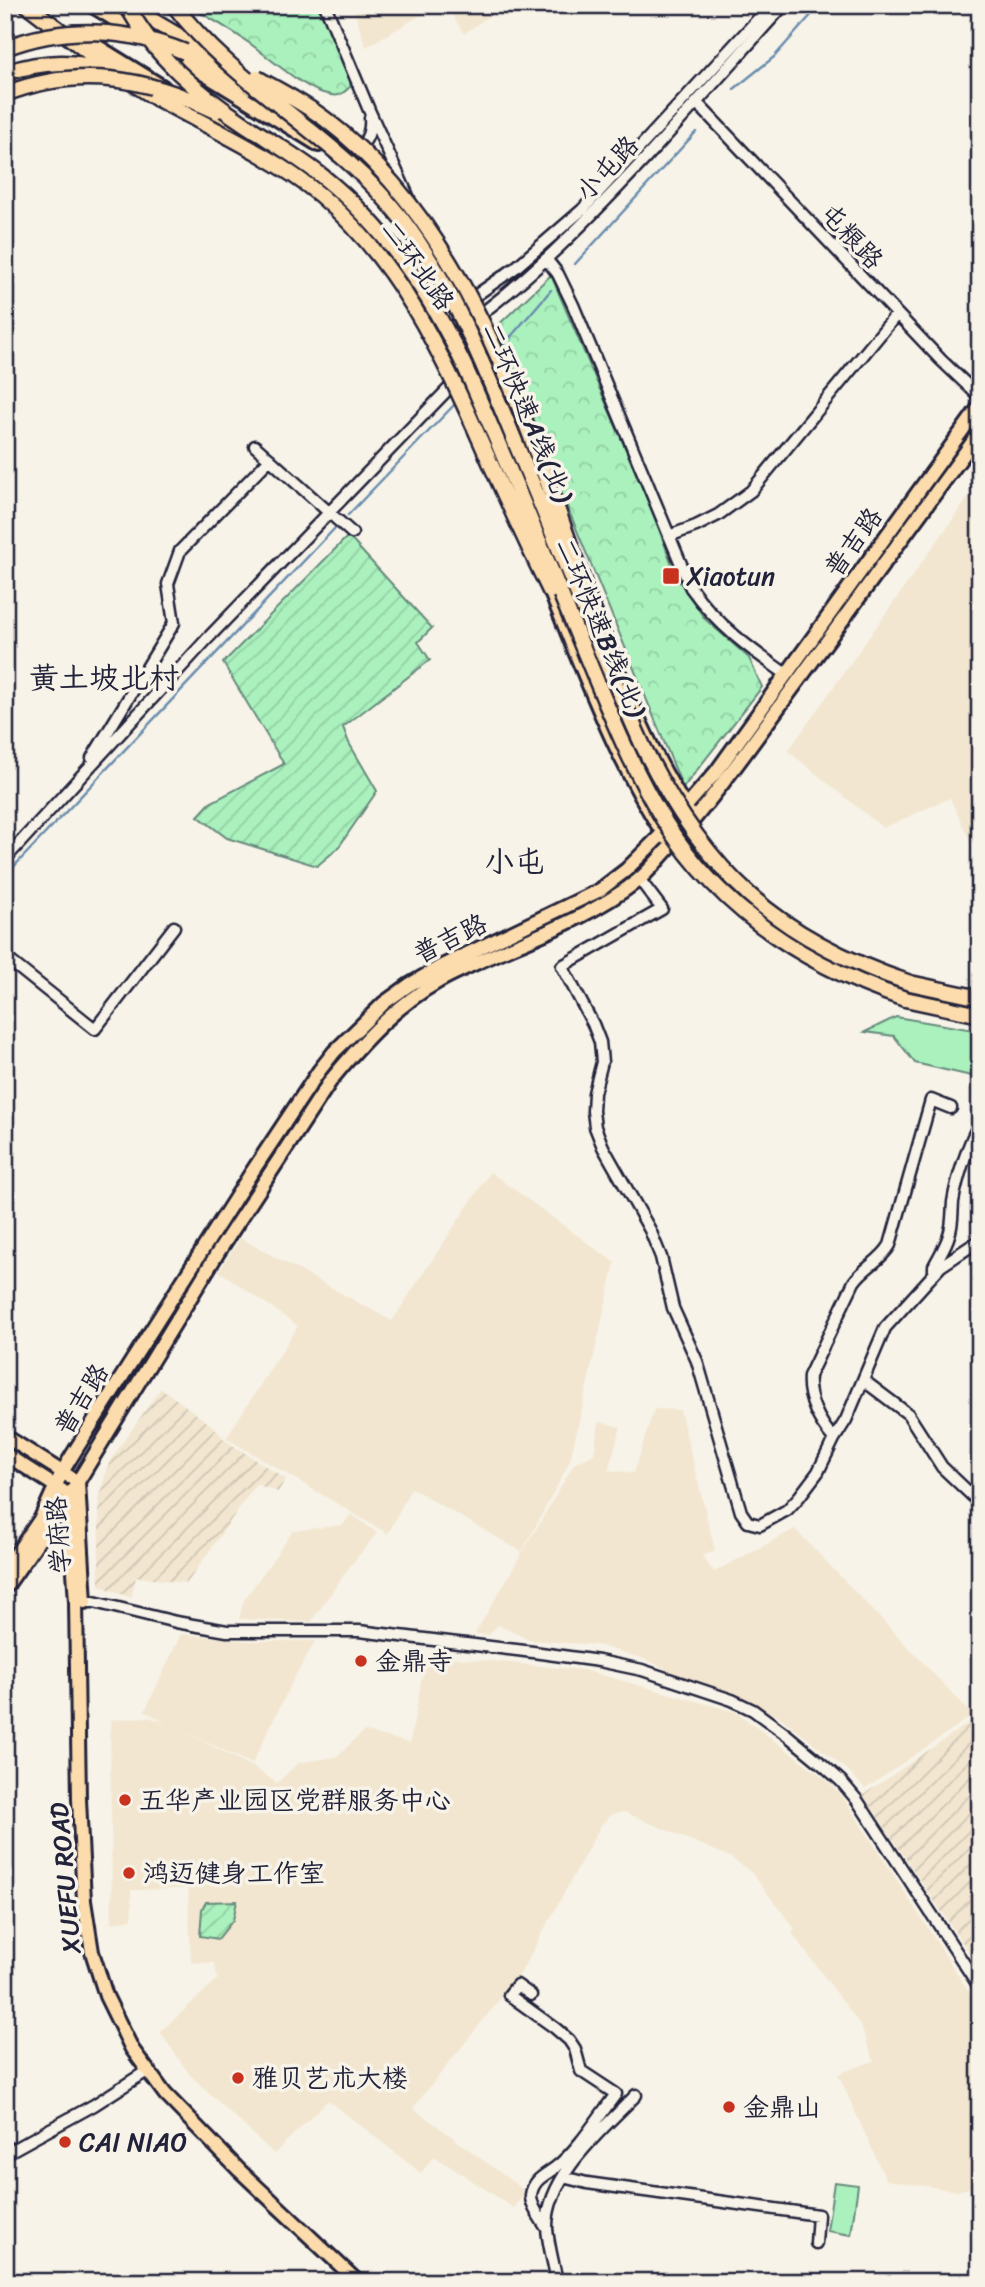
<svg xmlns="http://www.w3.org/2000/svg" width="985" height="2287" font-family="Sriracha,'LXGW WenKai TC',sans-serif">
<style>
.built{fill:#f2e6d0}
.industrial{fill:url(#industrial-furrows)}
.grass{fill:#aaf1bd;stroke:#668a7c;stroke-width:2}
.park{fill:url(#park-crowns);stroke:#668a7c;stroke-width:2}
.garden{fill:url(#garden-furrows);stroke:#668a7c;stroke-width:2}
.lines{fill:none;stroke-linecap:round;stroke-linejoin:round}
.stream{stroke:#6a8dae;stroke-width:2.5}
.minor-casing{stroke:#22223b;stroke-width:15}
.major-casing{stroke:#22223b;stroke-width:18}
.highway-casing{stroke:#22223b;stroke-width:19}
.minor{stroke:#f7f3e8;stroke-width:10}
.major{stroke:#fcdcac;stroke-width:12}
.highway{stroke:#fcdcac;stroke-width:14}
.highway-bridge-casing{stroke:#22223b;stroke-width:19;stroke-linecap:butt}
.highway-bridge{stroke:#fcdcac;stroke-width:14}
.poi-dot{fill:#c8321e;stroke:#f7f3e8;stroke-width:2.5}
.labels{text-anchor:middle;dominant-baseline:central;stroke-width:7;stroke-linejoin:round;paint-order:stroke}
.street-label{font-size:26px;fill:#22223b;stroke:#f7f3e8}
.poi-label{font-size:26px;fill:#22223b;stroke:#f7f3e8;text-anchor:start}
.quarter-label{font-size:30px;fill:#22223b;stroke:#f7f3e8}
</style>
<defs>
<pattern id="industrial-furrows" width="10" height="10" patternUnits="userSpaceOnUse" patternTransform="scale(1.75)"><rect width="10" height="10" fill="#f2e6d0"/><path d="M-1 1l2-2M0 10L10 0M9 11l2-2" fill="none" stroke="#cfc5b4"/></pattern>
<pattern id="park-crowns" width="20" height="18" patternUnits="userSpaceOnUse" patternTransform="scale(1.75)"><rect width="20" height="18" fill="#aaf1bd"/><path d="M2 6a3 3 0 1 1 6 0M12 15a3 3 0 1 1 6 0" fill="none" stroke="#92cea3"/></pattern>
<pattern id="garden-furrows" width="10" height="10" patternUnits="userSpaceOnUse" patternTransform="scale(1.75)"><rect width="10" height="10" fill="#aaf1bd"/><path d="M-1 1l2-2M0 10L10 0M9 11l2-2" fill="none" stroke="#92cea3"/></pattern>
</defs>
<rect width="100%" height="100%" fill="#f7f3e8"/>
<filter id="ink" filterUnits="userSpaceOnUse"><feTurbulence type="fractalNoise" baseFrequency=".0143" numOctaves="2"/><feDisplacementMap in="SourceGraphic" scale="14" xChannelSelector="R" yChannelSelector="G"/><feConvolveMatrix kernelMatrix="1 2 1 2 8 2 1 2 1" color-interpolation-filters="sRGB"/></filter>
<g filter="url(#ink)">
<!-- built -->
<path class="built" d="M352 5H438L366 47Z
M446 5H504L464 34Z
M980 481V862L950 798 883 828 788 751Z
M490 1172 615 1263 570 1461 522 1552 411 1488 388 1534 226 1438 298 1326 219 1271 240 1238 392 1321Z
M654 1409 680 1410 715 1550 702 1556 714 1572 795 1529 973 1715 865 1789 848 1770 777 1715 664 1674 665 1668 642 1658 597 1645 529 1640 498 1625 489 1635 475 1634 574 1464 594 1454 599 1422 621 1427 608 1470 634 1473Z
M351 1514 377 1533 350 1566 311 1622 239 1619 244 1600 293 1531 343 1525Z
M181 1634 247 1641H315L292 1682 252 1764 181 1730 255 1768 277 1783 298 1763 336 1757 364 1731 410 1743 426 1655 583 1670 736 1712 828 1781 845 1800 980 2009V2185L958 2191 886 2180 838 2074 874 2061 861 2026 792 1933 795 1929 751 1872 730 1857 624 1812 612 1814 601 1825 520 1974 413 2108 526 2192 514 2208 434 2156 421 2173 328 2100 274 2154 190 2075 160 2032 218 1979 214 1963 191 1962 188 1889 131 1890 132 1919 112 1923 110 1720 148 1717 165 1722 145 1711Z"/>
<!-- industrial -->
<path class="industrial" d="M161 1388 214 1427 226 1441 286 1479 278 1492 256 1484 187 1583 136 1577 131 1598 99 1585V1499L106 1471 114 1455Z
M980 1715V1969L863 1795Z"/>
<!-- grass -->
<path class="grass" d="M896 1017 980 1031V1078L915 1063 894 1036 865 1032Z
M834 2182 858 2185 851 2235 827 2231Z"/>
<!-- park -->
<path class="park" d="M186 5H322L351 76 350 87C344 92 340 97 331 95 307 92 272 60 252 45 231 30 209 17 186 5Z
M551 275 651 508 677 578 705 619 749 658 762 687 683 788 494 329Z"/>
<!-- garden -->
<path class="garden" d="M348 536 432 628 418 642 430 660 343 727 349 743 377 791 338 848 317 866 227 838 198 816 210 803 284 764 223 663Z
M237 1901 233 1920 218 1939 200 1936 202 1909 206 1902Z"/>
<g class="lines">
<!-- stream -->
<path class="stream" d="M734 89 774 57 820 5
M575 264 696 132
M501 348 551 290
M348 515 455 404
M5 876 336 527"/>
<defs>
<path id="minor" d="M325 5 369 110 409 198
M697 103 940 359 980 397
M336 155C359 156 372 138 370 118
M430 243 445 274
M547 260 558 274 573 305 691 588C717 625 750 649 786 674
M438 322 515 268 582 210 771 5
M446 339C521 289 583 225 644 160 691 109 737 57 784 5
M255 446 352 533
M669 536 696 526 718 515 751 491 897 314
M92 758 174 623 168 584 180 551 270 459
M5 859 208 638 458 379
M640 880 662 909 562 966 593 1024 600 1042 602 1062 594 1093 593 1111 595 1127 603 1147 650 1230 661 1257 673 1308 697 1361 741 1512 748 1522 760 1525 787 1510 799 1497 818 1472 834 1439 846 1420 885 1328 941 1266 980 1240
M5 957 95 1029 174 927
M934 1270V1266C939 1256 946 1246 949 1235 953 1224 952 1214 953 1202 956 1182 969 1140 980 1123
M863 1380 908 1414 942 1467 980 1503
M834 1439C819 1422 807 1399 809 1376L854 1282C864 1267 881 1261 890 1245L931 1100 951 1108
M79 1602H94L176 1622 227 1631H359L533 1652 599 1661 642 1670 732 1700 753 1710 787 1735 822 1764 841 1781 857 1800 980 1988
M531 1995 517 1985 509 1995 555 2028 569 2040 575 2049 581 2071 616 2094C599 2116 578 2150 556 2167 546 2175 533 2179 531 2195 530 2206 542 2220 547 2229
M5 2154 94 2105 147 2071
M563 2177 587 2183 818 2215 816 2243
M557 2282C554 2264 548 2245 547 2228 546 2176 603 2129 636 2095"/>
<path id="major" d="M91 5 144 37
M74 32 163 87
M162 48 319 145
M199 109 267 151
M353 217C419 283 456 365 492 450
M469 320 491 363 541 482
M580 576C613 655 641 739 688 811
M547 583C583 669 615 760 666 838
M5 1436 78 1482 85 1602
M5 1454 63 1491
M69 1496 76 1602 79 1799 84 1901 92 1952 106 1996 132 2049 165 2094 239 2170 358 2282
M5 1570 41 1518 62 1472 78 1446 250 1175 319 1071 334 1052 384 1003 409 985 440 967 600 890 626 870 659 837 716 772 980 406
M5 1588 63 1506 217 1254 331 1080C363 1041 395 1006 439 981 504 946 578 927 637 881 649 872 659 858 670 847 706 807 736 766 768 722 839 626 909 529 980 432"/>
<path id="highway" d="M27 5 109 68 156 98
M126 5 208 53
M185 52 250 87
M5 73C38 62 74 59 107 71
M910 983 980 998
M905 999 980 1015"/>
</defs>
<!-- minor casing -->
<use href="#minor" class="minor-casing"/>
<!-- major casing -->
<use href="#major" class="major-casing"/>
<!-- highway casing -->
<use href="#highway" class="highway-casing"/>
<!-- minor -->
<use href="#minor" class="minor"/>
<!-- major -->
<use href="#major" class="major"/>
<!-- highway -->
<use href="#highway" class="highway"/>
<defs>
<path id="highway-bridge" d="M127 5C154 57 199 94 246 125 272 142 298 157 322 176 386 227 430 294 465 367 505 456 541 546 578 636 604 698 628 762 663 819 719 909 806 966 905 999
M174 5C237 89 337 135 401 218 453 286 484 366 516 444 558 545 598 647 643 746 705 872 776 938 910 983
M5 48C65 25 127 28 185 52
M257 78C280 91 304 103 325 119 469 228 525 421 584 584
M5 94C79 65 147 78 216 111
M156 98C212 129 271 155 320 195 399 261 440 351 481 442 503 492 526 542 550 591"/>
</defs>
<!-- highway-bridge casing -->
<use href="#highway-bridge" class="highway-bridge-casing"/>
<!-- highway-bridge -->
<use href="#highway-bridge" class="highway-bridge"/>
</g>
</g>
<!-- markers -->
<g class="poi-dot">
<rect x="662" y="567" width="18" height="18" rx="3.5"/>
<circle cx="361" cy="1661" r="7"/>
<circle cx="125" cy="1800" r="7"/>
<circle cx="129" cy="1873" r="7"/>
<circle cx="238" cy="2078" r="7"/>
<circle cx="729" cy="2107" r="7"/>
<circle cx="65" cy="2142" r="7"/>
</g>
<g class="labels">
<!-- street labels -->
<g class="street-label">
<text transform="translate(607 168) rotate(-47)">小屯路</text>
<text transform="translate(852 236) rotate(47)">屯粮路</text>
<text transform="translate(418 265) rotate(54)">二环北路</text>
<text transform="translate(528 412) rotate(67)">二环快速A线(北)</text>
<text transform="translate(853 542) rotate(-54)">普吉路</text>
<text transform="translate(601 627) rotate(67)">二环快速B线(北)</text>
<text transform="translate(450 938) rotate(-26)">普吉路</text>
<text transform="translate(81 1399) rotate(-58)">普吉路</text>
<text transform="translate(58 1535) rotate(-94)">学府路</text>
<text transform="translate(65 1878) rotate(-95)">XUEFU ROAD</text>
</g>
<!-- poi labels -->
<g class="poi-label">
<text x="687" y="576">Xiaotun</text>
<text x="375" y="1661">金鼎寺</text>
<text x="139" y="1800">五华产业园区党群服务中心</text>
<text x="143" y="1873">鸿迈健身工作室</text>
<text x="252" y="2078">雅贝艺术大楼</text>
<text x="743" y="2107">金鼎山</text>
<text x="79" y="2142">CAI NIAO</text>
</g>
<!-- quarter labels -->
<g class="quarter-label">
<text x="104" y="678">黄土坡北村</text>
<text x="514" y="862">小屯</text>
</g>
</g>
<!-- margin -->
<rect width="985" height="2287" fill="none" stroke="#f7f3e8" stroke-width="28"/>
<rect x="14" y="14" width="957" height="2259" fill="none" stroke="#22223b" stroke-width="2.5" filter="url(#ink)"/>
</svg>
